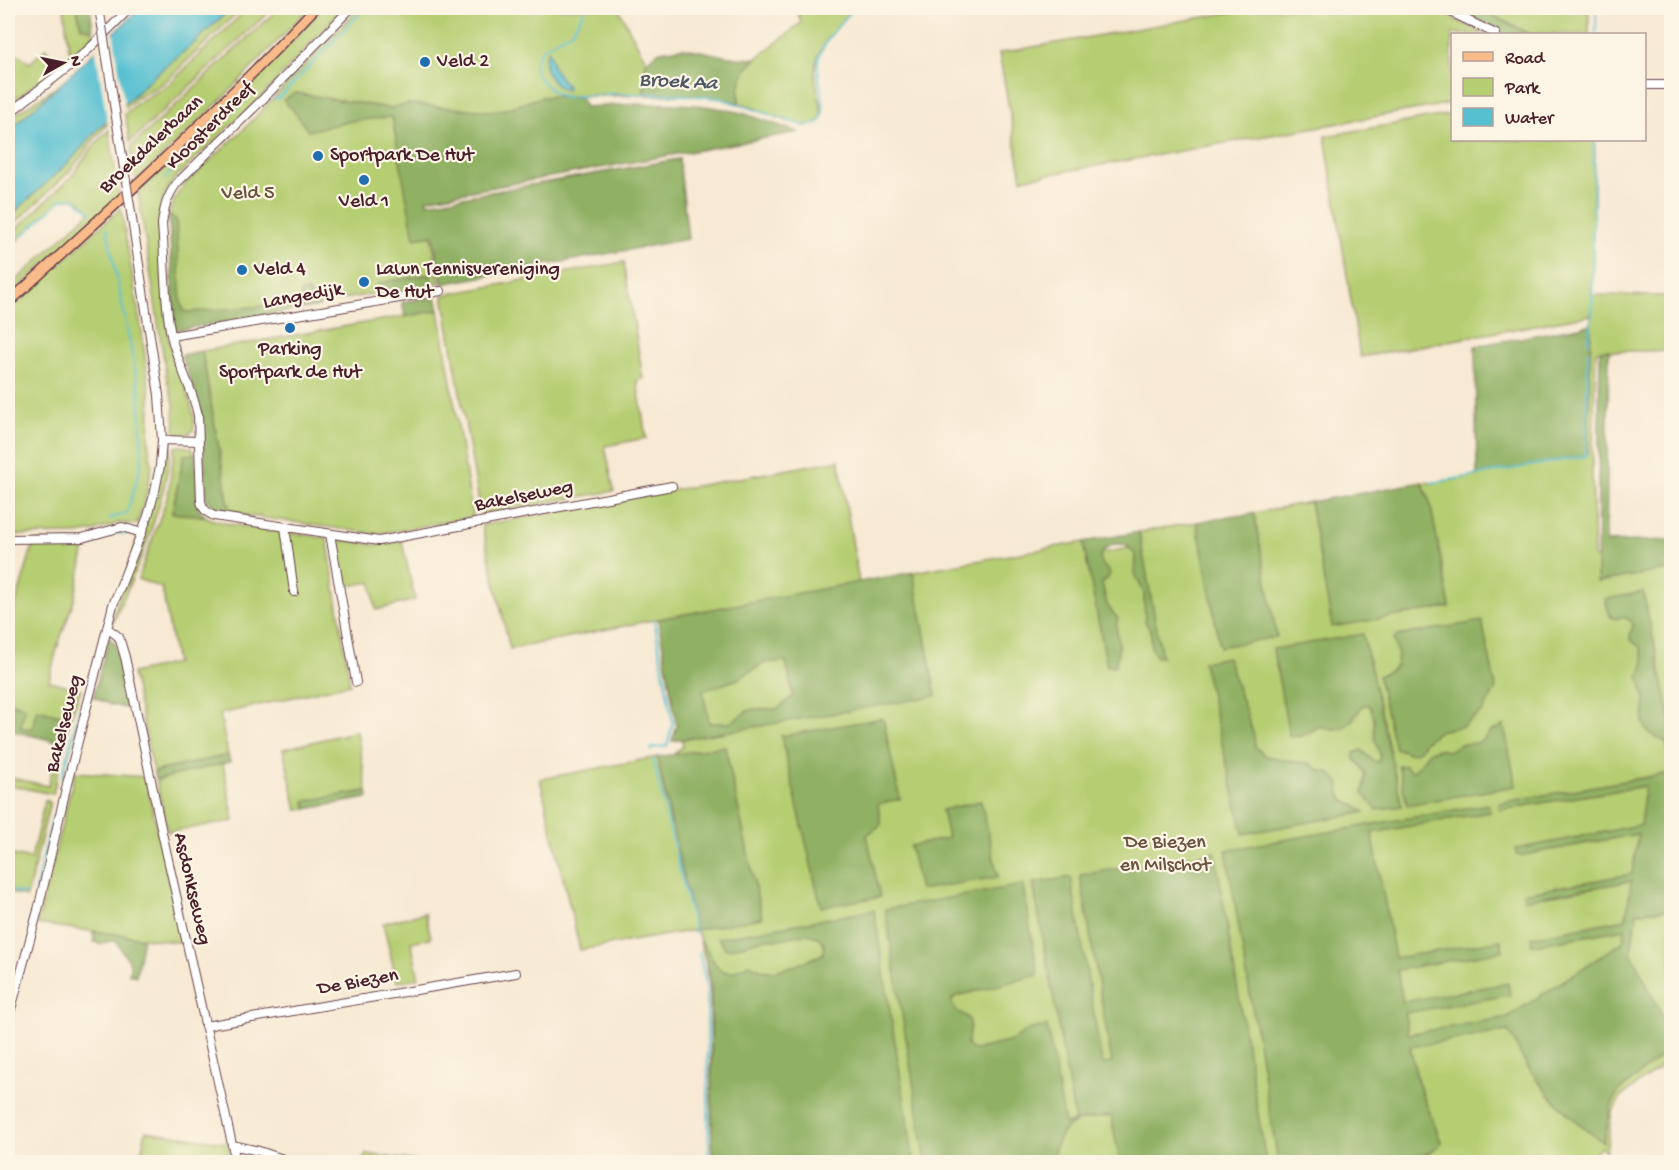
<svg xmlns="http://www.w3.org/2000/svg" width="1679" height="1170" font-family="'Gochi Hand',sans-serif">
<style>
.green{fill:#b6ce72;stroke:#80764e;stroke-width:1.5;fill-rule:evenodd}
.forest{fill:#90b164;stroke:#6d6848;stroke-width:1.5;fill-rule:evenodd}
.water{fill:#56c0d1;stroke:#50707e;stroke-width:1.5}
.pier{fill:#f7e9d3}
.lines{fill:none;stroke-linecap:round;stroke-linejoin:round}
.stream{stroke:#56c0d1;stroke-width:2}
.minor-casing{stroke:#643d44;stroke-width:10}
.major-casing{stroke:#643d44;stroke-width:12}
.minor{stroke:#fff;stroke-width:8}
.major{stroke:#fabb8b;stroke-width:9}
.minor-bridge-casing{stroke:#643d44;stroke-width:10;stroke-linecap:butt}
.minor-bridge{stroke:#fff;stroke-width:8}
.poi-dot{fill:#1f6fb2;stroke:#fcf5e5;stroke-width:2}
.labels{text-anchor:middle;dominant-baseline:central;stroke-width:4.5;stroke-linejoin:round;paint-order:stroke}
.poi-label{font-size:20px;fill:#4a1f2b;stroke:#fcf5e5;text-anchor:start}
.street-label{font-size:20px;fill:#4a1f2b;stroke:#fcf5e5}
.park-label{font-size:20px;fill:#6a5440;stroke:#fcf5e5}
.water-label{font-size:21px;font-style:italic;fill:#4e5765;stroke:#fcf5e5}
</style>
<rect width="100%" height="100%" fill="#fcf5e5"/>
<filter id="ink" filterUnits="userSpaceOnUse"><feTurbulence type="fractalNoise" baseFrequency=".0167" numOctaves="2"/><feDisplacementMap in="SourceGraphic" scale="12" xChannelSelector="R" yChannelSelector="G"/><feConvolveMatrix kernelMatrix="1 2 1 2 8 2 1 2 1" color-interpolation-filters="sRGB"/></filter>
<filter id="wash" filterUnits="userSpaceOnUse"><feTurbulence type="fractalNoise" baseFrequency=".008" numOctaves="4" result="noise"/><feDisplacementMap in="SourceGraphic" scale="24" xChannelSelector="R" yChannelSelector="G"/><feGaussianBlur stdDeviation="1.35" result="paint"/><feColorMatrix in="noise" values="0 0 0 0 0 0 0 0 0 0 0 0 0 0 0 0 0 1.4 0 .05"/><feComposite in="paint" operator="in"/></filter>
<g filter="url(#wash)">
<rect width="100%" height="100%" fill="#f7e9d3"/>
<!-- green -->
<path class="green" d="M64 8H77L81 27 93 30 95 38 78 52 73 54 69 50Z
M231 8H242L164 83 135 99 107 125 91 143 85 152 69 172 8 230V218L71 160 97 130 156 74 193 44Z
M248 8H273L130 142 125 114 138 102 167 86Z
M279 8H309L224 97 136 181 131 147Z
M323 8H343L265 93 176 177C162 194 159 206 159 227L168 338C172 356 201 417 193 430 189 436 182 435 175 434L174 403 167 380 138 193 231 104Z
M359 8H618L646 61 644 95 542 97 506 109 492 111 412 113 439 283 175 327 169 216C171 204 176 195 184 185L244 129Z
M799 8H854C840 25 815 47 815 71 815 87 822 102 822 118 818 123 815 125 809 125 790 126 759 108 739 103V82L747 66 801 23 798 12Z
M1255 8H1432L1485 34H1452V103L1022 179 999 53Z
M1477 8H1589V34H1530Z
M8 47 30 63 46 48 54 70 8 105Z
M61 84 8 131V119Z
M1452 114V140H1595L1592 295 1672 296 1671 351H1596L1592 470 1594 558H1672L1671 1059 1621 1097 1612 1113 1606 1151 1601 1147 1584 1162H712L710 992 706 963 695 923V930L580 950 540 779 657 757 671 825 663 764 683 746 665 632 915 585 913 572 1083 542 1086 556 1141 546 1139 532 1197 522 1199 536 1256 526 1254 513 1310 502 1313 517 1428 497 1422 482 1432 483 1478 475 1590 346 1591 315 1360 357 1325 136ZM1410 1050 1418 1083 1441 1142 1439 1146 1420 1157Z
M109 130 119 196 8 297V288L90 212C80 201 77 196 61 200L8 249V237L72 176 94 145Z
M121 208 142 333 150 396 149 448 152 466 145 500 137 524 119 523 95 531 77 534 8 535V311Z
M624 262 643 379 637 380 646 438 605 446 614 491 481 514 443 295Z
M439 310 473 517 384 533 376 534 230 513 202 351Z
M181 446 192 448 195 454 184 456 172 513 205 516 210 519 229 524 327 538 350 684 220 714 228 755 154 773 132 673 176 663 162 588 138 579 168 495 175 447Z
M171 447C164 509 138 566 113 622L112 620 164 454Z
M839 460 859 583 658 619 510 649 482 525Z
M335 539 376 545 402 541 415 600 376 610 371 582 342 587Z
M34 541 86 542 75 597 57 648 49 681 81 689 70 718 37 709 32 730 20 727 25 708 19 705 8 702V631Z
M357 731 367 791 306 801 307 809 297 810 283 749Z
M65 739 53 794 8 785V777L48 786 59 742Z
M223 763 234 821 168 832 156 780Z
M75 772 145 777 183 943 37 924Z
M45 800 50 802 27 897 8 892V854L31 859Z
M425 913 431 938 411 942 419 978 397 982 383 923Z
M146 1131 228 1143 232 1162H139Z
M366 1154 424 1162H362Z"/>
<!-- forest -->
<path class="forest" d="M77 8H90L93 30 81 27Z
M1454 8H1477L1530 34H1507Z
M682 48C707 50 731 61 756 58 742 71 738 83 739 103 707 94 676 95 644 95L646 61 660 51Z
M295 93 390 108 409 104 489 111 506 109 542 97 561 96 580 97 585 107C627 104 682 101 724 109 749 113 774 125 799 132L427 199V203L440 201 679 159 688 239 442 284 433 235 414 238 392 117 351 121 308 131 294 111 283 100Z
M169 216 176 219 181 303 184 311 189 312 300 303 301 292 307 291 320 306 177 330 175 329Z
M431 274 432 285 380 295 378 283Z
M436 297 439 310 405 317 402 302Z
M1591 325 1588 453 1586 456 1477 475 1475 346Z
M1600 350H1609L1606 542 1671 540 1672 569 1597 582Z
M202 351 230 513C218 511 211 507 206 496L202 417 199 403 181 355Z
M195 454 199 509 205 516 172 513 184 455Z
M1422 482 1430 502 1450 607 1332 627 1310 502Z
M1254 513 1277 637 1220 647 1197 522 1235 515 1244 516Z
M1139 532 1162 657H1157L1151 648V631L1145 622 1144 593 1135 574 1136 556C1127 540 1109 539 1100 557L1102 564 1110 573 1108 578 1102 583 1107 605 1118 619 1116 626 1119 645 1116 665 1107 666 1083 542Z
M913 572 936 696 672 741 677 726 658 619ZM786 661 793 696 777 709H754L747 711 730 723H709L703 691 738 679 764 663Z
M1643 592 1671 720 1672 759H1670L1667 745 1664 741 1652 735 1647 731 1643 721 1645 700 1639 676 1644 662 1640 647 1631 640 1630 635 1633 626 1632 622C1626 617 1622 616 1615 619L1610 616 1605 599Z
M1482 621 1496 688 1483 711 1463 726 1439 731 1426 741 1418 751 1409 753 1399 749H1395L1378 676 1388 672 1397 665 1398 655 1394 640 1396 636Z
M1363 634 1402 806 1377 810 1363 793C1367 772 1368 774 1354 758V753L1362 750 1373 761 1378 762C1383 753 1376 748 1375 739 1373 725 1377 720 1369 705H1365L1362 706C1351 724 1342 735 1320 726 1311 731 1300 740 1289 735L1273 649Z
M109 637 115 644 130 709 111 705 93 697Z
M1227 657 1254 736 1255 747 1266 756 1295 762 1309 763 1320 771 1328 772 1338 781 1340 786 1339 791 1342 798 1347 802 1358 807 1365 812 1243 834 1203 662Z
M8 702 25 707 20 727 32 729 37 709 70 718 65 739 59 742 8 730Z
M883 718 900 799 878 804 881 825 867 835 880 897 821 907 781 736Z
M1504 725 1516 786 1407 805 1398 765 1405 766 1411 771 1415 770 1429 752 1438 749 1448 751 1461 744 1477 743 1484 739 1490 732Z
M725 746 762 918 695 930 657 757Z
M228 755 230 762 156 780 154 773 157 771Z
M1671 773V910L1637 912 1631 952 1671 1034V1048L1618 1092 1612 1104 1603 1142C1572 1120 1543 1093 1523 1059 1518 1050 1514 1040 1508 1031L1410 1047 1418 1083 1441 1142 1439 1146 1430 1152 1410 1162H1278L1226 850 1488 804 1490 812 1372 833 1395 958 1501 940 1503 951 1397 970 1403 1002 1508 983 1510 995 1405 1013 1408 1034 1508 1017 1623 942 1625 929 1535 945 1532 944 1531 937 1626 919 1631 881 1524 900 1523 893 1632 874 1638 834 1519 856 1516 854V849L1640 825 1645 786 1500 810 1499 803Z
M367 791 368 798 307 809 305 801Z
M981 801 998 877 920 890 910 846 948 838 942 810Z
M1215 852 1266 1162H1120L1111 1116C1100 1118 1087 1118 1077 1122 1061 1127 1053 1147 1054 1162H926L885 909 1023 885 1038 975 957 996 952 999V1004L956 1011C977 1019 969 1027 967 1045L971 1049 975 1050 1012 1041 1030 1029 1047 1026 1065 1124 1075 1121 1033 883 1071 877 1102 1064 1112 1063 1080 875Z
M874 910 914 1162H712L711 989 709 972 700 941C709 950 712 961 721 971L733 972 749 964C755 967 761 970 767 971 783 972 808 960 823 954L824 945 821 939C802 929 796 938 779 939 776 940 772 938 769 939 754 939 741 948 726 949L718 938Z
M93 931 143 938 136 976 129 974C132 961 129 961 122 951 116 940 114 938 102 944L94 942Z"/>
<!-- water -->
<path class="water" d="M140 8H231L193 44 156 74 97 130 71 160 8 218V131L61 84Z
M548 50 551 57 553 67 568 88 566 90C551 86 539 65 548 50Z"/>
<!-- pier -->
<path class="pier" d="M113 30 125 109 108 125 95 46Z"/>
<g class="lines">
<!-- stream -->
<path class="stream" d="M586 8 572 31 542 49 536 60 535 69 537 76 552 91 564 97 610 94H670L719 98 805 126C809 125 814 125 818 123 831 116 815 76 818 61 822 41 842 23 854 8
M1596 34V8
M275 99 279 98 284 93 365 8
M164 179 247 97
M107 229 139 388 142 453 140 469 127 513 109 519
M21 237 62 199 74 198 91 212
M8 251 9 250
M1588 343 1592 316 1594 140
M1432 483 1586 456 1588 350
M118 533 127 534
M651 751V748L667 746 673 723 654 620
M653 759 695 933
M62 778 80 708
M8 890 25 894
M35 891 53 816
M699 952 707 989 709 1162"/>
</g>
</g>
<g filter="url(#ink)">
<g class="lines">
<defs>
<path id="minor" d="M99 8 102 26
M351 8 263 99 177 183C167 196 164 208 162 224 165 259 164 301 171 335 177 363 192 387 198 415L201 501C202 509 207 513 214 516L379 541 672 486
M1442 8 1496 34
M1644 85H1672
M8 114 72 64 90 48 130 8
M118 130 126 181
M171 336 441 291
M162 440 199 441
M285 527 294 592
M330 534 356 682
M8 539 82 538 122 527 142 533
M107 628 119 637 125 657 163 837 236 1162
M8 1020 38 910 67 784 113 605 148 516 155 491 160 466 162 440 159 395 130 206
M205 1026 516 973
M232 1145 259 1151 292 1162"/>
<path id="major" d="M8 303C113 207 218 112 315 8"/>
</defs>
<!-- minor casing -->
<use href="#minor" class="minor-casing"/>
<!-- major casing -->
<use href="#major" class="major-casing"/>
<!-- minor -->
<use href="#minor" class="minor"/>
<!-- major -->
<use href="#major" class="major"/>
<defs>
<path id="minor-bridge" d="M102 26 118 130
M126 181 130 206"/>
</defs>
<!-- minor-bridge casing -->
<use href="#minor-bridge" class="minor-bridge-casing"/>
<!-- minor-bridge -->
<use href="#minor-bridge" class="minor-bridge"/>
</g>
</g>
<!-- markers -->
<g class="poi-dot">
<circle cx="425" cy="62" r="6"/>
<circle cx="318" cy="156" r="6"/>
<circle cx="364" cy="180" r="6"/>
<circle cx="242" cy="270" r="6"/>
<circle cx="364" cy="282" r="6"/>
<circle cx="290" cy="328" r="6"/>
</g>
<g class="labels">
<!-- poi labels -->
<g class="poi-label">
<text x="437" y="62">Veld 2</text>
<text x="330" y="156">Sportpark De Hut</text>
<text x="364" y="202" text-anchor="middle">Veld 1</text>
<text x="254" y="270">Veld 4</text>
<text x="376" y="270">Lawn Tennisvereniging<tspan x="376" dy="23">De Hut</tspan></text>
<text x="290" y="350" text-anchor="middle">Parking<tspan x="290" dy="23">Sportpark de Hut</tspan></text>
</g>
<!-- street labels -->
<g class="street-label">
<text transform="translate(211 127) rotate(-45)">Kloosterdreef</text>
<text transform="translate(152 145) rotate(-43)">Broekdalerbaan</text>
<text transform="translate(303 297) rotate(-10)">Langedijk</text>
<text transform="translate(524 497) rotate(-11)">Bakelseweg</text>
<text transform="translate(65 724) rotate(-76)">Bakelseweg</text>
<text transform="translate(191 889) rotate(77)">Asdonkseweg</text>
<text transform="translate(358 983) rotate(-10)">De Biezen</text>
</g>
<!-- park labels -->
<g class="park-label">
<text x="248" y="194">Veld 5</text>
<text x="1165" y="843">De Biezen<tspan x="1165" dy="23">en Milschot</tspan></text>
</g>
<!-- water labels -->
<g class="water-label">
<text transform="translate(678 83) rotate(3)">Broek Aa</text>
</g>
</g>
<!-- margin -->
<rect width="1679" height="1170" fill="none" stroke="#fcf5e5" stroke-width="30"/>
<!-- legend -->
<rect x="1451" y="33" width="195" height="108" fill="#fcf5e5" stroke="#b59f9b" stroke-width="1.5"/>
<rect x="1463" y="52" width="30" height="9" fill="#fabb8b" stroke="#b59f9b" stroke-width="1.5"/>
<text x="1505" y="63" font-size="18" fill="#4a1f2b">Road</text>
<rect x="1463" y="78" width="30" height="18" fill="#b6ce72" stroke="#b59f9b" stroke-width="1.5"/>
<text x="1505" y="93" font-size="18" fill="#4a1f2b">Park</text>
<rect x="1463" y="108" width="30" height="18" fill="#56c0d1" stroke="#b59f9b" stroke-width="1.5"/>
<text x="1505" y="123" font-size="18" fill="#4a1f2b">Water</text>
<!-- north arrow -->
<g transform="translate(63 63) rotate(81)" stroke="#fcf5e5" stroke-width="4.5" paint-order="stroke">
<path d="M0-4.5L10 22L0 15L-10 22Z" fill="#4a1f2b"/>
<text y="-9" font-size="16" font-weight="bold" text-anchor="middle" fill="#4a1f2b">N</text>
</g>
</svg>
